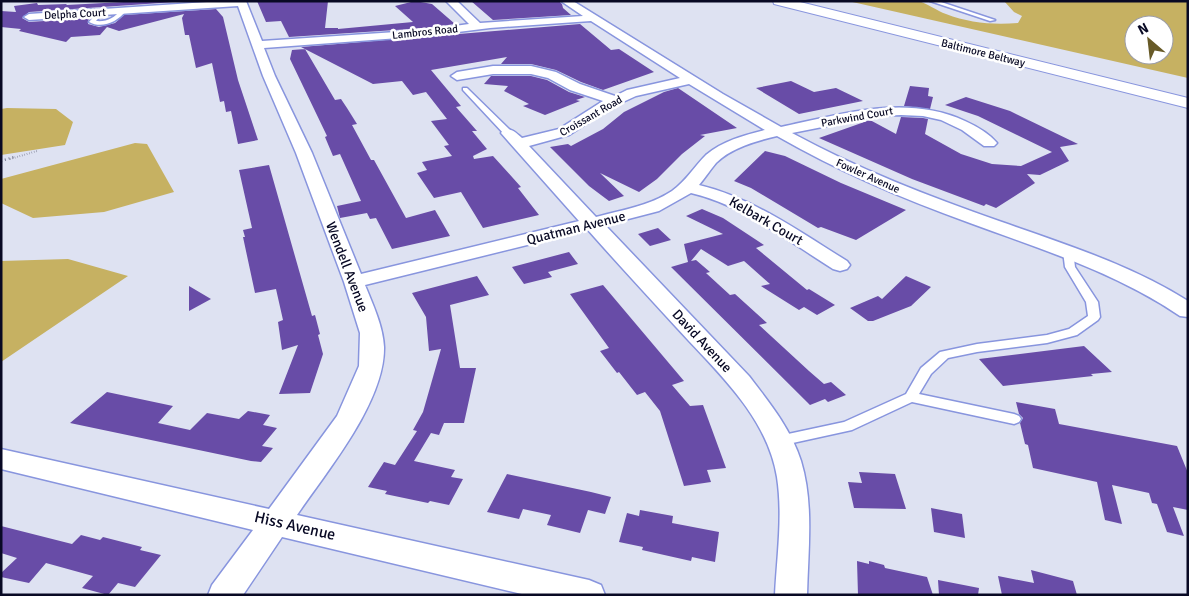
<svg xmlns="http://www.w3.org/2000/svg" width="1189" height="596" font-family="Signika,sans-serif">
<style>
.green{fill:#c6b162;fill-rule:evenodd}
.building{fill:#684ca7}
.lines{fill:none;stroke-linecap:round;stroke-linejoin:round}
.service-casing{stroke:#8895de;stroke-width:3}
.minor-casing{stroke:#8895de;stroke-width:3}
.motorway-casing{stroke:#8895de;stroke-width:2}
.path-far1{stroke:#777a8f;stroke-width:2;stroke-dasharray:0.5 2;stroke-linecap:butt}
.path{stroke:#777a8f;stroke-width:2.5;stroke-dasharray:1 3;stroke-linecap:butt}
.service{fill:#fff;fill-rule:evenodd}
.minor{fill:#fff;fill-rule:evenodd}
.motorway{fill:#fff;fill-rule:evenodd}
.labels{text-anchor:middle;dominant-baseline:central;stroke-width:5;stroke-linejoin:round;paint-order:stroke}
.far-street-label{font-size:11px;fill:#080924;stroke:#fff}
.street-label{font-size:14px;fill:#080924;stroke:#fff}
.near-street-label{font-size:16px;fill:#080924;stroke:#fff}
</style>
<rect width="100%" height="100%" fill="#dee2f2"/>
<!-- green -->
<path class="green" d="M848 1C870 1 897 0 918 1 927 3 937 11 946 14 969 23 993 25 1018 23L1022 16 1014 12 1004 1H1188V78ZM1134 25H1164V55H1134Z
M7 108 56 109 73 122 65 145 1 155V109Z
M135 143 147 144 174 192 104 212 33 218 1 203V179Z
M68 259 128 276 1 362V261Z"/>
<!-- building -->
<path class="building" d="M143 1H190L29 12 22 18 29 22 90 18 88 21V24L99 27 115 23 124 15 216 9 223 17 238 80 258 140 238 144 231 111 226 112 224 101 220 102 212 63 196 68 189 35H185L182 18 184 14 119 31 107 27 100 35 71 37 66 42 19 31 21 29 1 27V11L16 12 14 6 37 3 38 5 67 4 66 5Z
M257 1H328L325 28H338V29L413 22 395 6 415 1 432 4 455 24 426 28 289 37 281 21 266 22Z
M471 1H559L562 4 563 8 571 15 493 20Z
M580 24 611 50 619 49 654 72 603 90 581 82 556 70 531 64H501L507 57 431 70 461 106 456 107 477 131H472L487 149 473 156 474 159 493 156 521 187 518 188 539 215 483 228 461 192 434 198 417 173 427 170 422 162 452 156 444 146 449 145 431 121 447 119 426 92 413 95 402 81 373 84 301 47Z
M305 49 335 100 341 99 347 108 357 124 352 125 371 160H374L406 218 435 210 450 236 392 249 376 218 370 219 367 213 340 218 337 206 361 201 340 154 333 156 325 137 327 136 290 59 292 50Z
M491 76H531L547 80 569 92 585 97 576 100 580 101 545 115 523 106 529 104 504 91 508 86 484 84Z
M791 81 814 92 836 88 863 101 799 114 756 88Z
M910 86 929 88 928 96 933 97 930 109 904 106Z
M678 88 737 128 700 135 705 136 682 154 657 179 639 192 600 173 624 196 609 201 589 186 550 147 568 144 571 146 603 129 624 112 664 92Z
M966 97 1010 111 1078 144 1060 147 1069 161 1040 175 1027 174 1035 183 996 208 986 204 984 206 912 179 819 138 870 120 896 134 901 117 923 118 928 119 925 134 961 154 992 164 1021 166 1052 152 978 116 945 105Z
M765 151 785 156 841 183 906 210 856 240 821 227 818 228 751 188 734 181Z
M269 165 312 316 315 315 320 334 318 335 323 354 310 393 279 394 298 345 282 350 278 322 283 320 276 289 255 293 243 237H245L243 230 252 228 239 170Z
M702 209 723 218 764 245 756 248 807 290 809 289 835 305 817 315 804 307 799 310 761 286 770 284 744 261 728 266 701 249 691 261 696 260 710 272 706 273 730 295 735 294 767 323 759 325 809 371 824 384 831 382 846 395 828 402 825 399 810 405 671 267 688 262 684 244 723 234 686 216Z
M658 228 671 240 650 246 638 234Z
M569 252 578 264 548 272 552 277 524 284 512 267Z
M477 276 489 295 450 305 460 368H476L464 423H444L439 435 431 433 414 461 455 470 451 477 463 479 449 505 430 501 428 503 385 494 387 491 368 487 384 462 395 465 417 431 413 430 423 412 441 349 429 351 426 317 412 293Z
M906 276 931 287 911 306 873 321H868L850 308 878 296 882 299Z
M603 285 684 381 672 385 690 406 703 405 726 468 707 470 711 482 684 486 660 411 645 392 637 395 619 372 617 373 600 351 609 348 570 294Z
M189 286 211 299 189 311Z
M1084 346 1112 372 1091 374 1093 376 1003 386 979 359Z
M107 392 173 406 158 423 190 430 207 413 239 419 248 411 270 415 263 425 277 428 262 446 273 448 261 462 251 461 70 423Z
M1016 402 1055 409 1059 424 1177 446 1188 473V510L1173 507 1184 536 1167 532 1157 504 1152 503 1149 493 1112 485 1122 524 1105 520 1097 482 1033 468 1028 445 1025 444 1020 423 1023 418 1019 414Z
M859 472 895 474 906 509 854 508 848 482 862 483Z
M507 474 591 492 611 497 605 514 588 510 580 533 547 525 551 515 523 509 519 519 487 512Z
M931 508 962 514 965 538 934 532Z
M640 510 673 516 672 523 719 532 715 562 692 557 691 561 642 550 643 547 619 542 627 513 639 516Z
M1 526 72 544 81 535 100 540 103 537 142 547 140 550 161 555 135 587 118 583 108 595 82 588 93 576 46 563 29 583 1 577V573L17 558 1 553Z
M857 561 869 564V561L884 565 885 568 927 577 933 595H858Z
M1031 570 1073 581 1077 595H1002L998 576 1034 583Z
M938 580 979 588 978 595H939Z"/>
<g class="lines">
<defs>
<path id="service" d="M930 1H938L995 20 990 21Z
M121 10 126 11C117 22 102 29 89 22L98 12 103 13 96 21C107 22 114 18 121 10Z
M463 88H467L511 131V135H505L463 90Z
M1068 248 1073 251 1075 267 1098 302 1100 317 1098 320 1077 335 1047 343 977 352 948 358 931 374 919 394 1014 414 1019 416 1021 419 1019 422 1014 424 912 402 852 430 779 446 774 445 772 441 774 437 844 422 906 394 921 368 940 352 977 344 1047 335 1069 329 1088 316 1086 302 1065 267 1063 251Z"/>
<path id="minor" d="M222 1H246L262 41 426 30 469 24 446 1H457L480 23 583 16 561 1H573L723 94 781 127C842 114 906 94 965 121 976 126 990 134 997 143L994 146H984L962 130 941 120 923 116 901 115 878 116 792 133C858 169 928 196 999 221 1064 244 1129 264 1188 301V317L1180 316C1115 272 1043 250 970 223 903 199 838 171 777 136 756 141 731 148 716 163 710 170 705 178 699 185 753 198 800 232 847 261L850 265 847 269 840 271 833 269C788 241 743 205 691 193L659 211 605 225 749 376C769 402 791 429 801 461 814 504 808 550 807 595H775C777 556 783 516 777 477 767 416 717 372 677 328 647 295 617 263 588 230L365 285C373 305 383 326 384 347 385 402 327 471 297 515L589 580 601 585 605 595H526L282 537 243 595H208L212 585 253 530 1 469V449L269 509 337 416 359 366 360 333 344 282 296 153 263 76 238 6 29 20 24 17 29 14ZM591 21 680 78 627 90 615 96 580 84 556 72 531 66H493L457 72 451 76 457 80 493 74H531L548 78 570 90 603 101 559 129 522 138C515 132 512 128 503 130L501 133 579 221 361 274 312 153 275 76 264 48 426 36 490 28ZM689 84 765 130C745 135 722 141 706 155 694 167 686 181 672 191 649 206 622 210 596 217L529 146 569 135 612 107 636 96Z"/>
<path id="motorway" d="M773 1H796L1188 98V108L774 4Z"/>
</defs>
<!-- service casing -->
<use href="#service" class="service-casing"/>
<!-- minor casing -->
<use href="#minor" class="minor-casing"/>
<!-- motorway casing -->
<use href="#motorway" class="motorway-casing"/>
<!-- path-far1 -->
<path class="path-far1" d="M10 159 37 151"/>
<!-- path -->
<path class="path" d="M1 161 14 157"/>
<!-- service -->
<use href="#service" class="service"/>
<!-- minor -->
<use href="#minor" class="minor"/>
<!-- motorway -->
<use href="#motorway" class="motorway"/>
</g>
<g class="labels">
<!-- far-street labels -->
<g class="far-street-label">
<text transform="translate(75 14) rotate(-3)">Delpha Court</text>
<text transform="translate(425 32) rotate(-6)">Lambros Road</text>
<text transform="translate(983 53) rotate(14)">Baltimore Beltway</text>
<text transform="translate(591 116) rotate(-30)">Croissant Road</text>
<text transform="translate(857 117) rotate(-10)">Parkwind Court</text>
<text transform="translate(868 176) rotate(24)">Fowler Avenue</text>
</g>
<!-- street labels -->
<g class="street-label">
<text transform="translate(766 221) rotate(30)">Kelbark Court</text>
<text transform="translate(576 228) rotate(-14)">Quatman Avenue</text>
<text transform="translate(347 267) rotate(69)">Wendell Avenue</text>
<text transform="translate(702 341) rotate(47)">David Avenue</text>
</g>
<!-- near-street labels -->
<g class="near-street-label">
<text transform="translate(295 526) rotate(13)">Hiss Avenue</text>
</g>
</g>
<!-- border -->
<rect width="1189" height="596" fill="none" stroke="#080924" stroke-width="5"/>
<!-- north arrow -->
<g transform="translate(1149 40) rotate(332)"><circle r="24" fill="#ffffff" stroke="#9c9da7"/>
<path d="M0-4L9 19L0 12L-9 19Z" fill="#675a27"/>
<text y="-8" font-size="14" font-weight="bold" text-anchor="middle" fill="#080924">N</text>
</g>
</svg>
